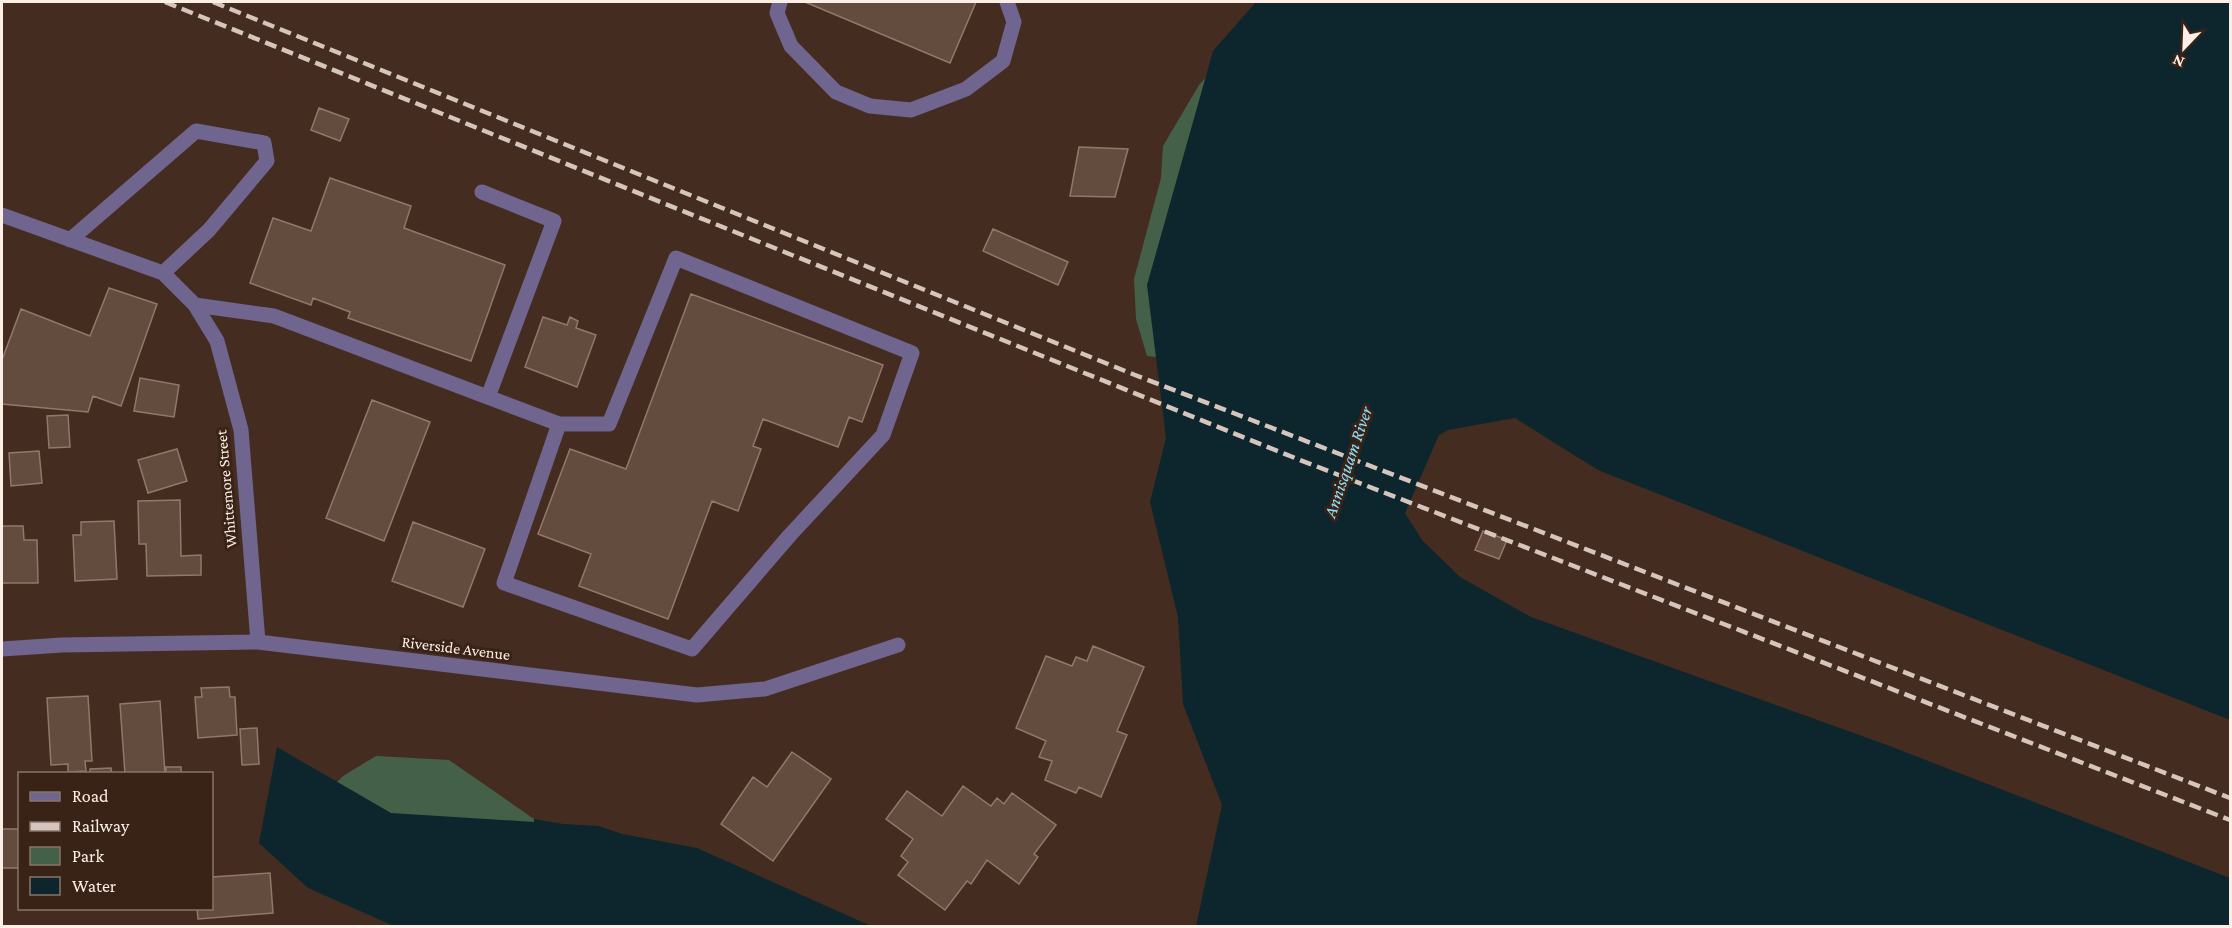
<svg xmlns="http://www.w3.org/2000/svg" width="2232" height="928" font-family="'Crimson Pro',serif">
<style>
.green{fill:#456049}
.water{fill:#0d252c}
.building{fill:#634b3d;stroke:#93786a;stroke-width:1.5}
.lines{fill:none;stroke-linecap:round;stroke-linejoin:round}
.minor{stroke:#6f658e;stroke-width:15}
.rail{stroke:#d6c5bc;stroke-width:4.5;stroke-dasharray:12 6;stroke-linecap:butt}
.labels{text-anchor:middle;dominant-baseline:central;stroke-width:6;stroke-linejoin:round;paint-order:stroke}
.street-label{font-size:16px;fill:#fdeee6;stroke:#392317}
.water-label{font-size:18px;font-style:italic;fill:#8de1fc;stroke:#392317}
</style>
<rect width="100%" height="100%" fill="#442d20"/>
<!-- green -->
<path class="green" d="M1238 43 1184 360 1147 356 1136 319 1134 279 1161 178 1163 146 1199 85Z
M376 756 449 760 534 819 529 897 319 800 343 776Z"/>
<!-- water -->
<path class="water" d="M1256 2H2230V720L1598 470 1515 418 1448 430 1439 435 1405 513 1422 540 1460 577 1531 617 1887 745 2230 878V926H1196L1222 805 1183 704 1178 617 1150 502 1166 438 1147 285 1213 51Z
M277 747 391 813 534 822V819L563 824 599 826 622 834 697 848 871 926H394L308 888 259 843Z"/>
<!-- building -->
<path class="building" d="M805 2H976L950 63Z
M319 108 349 119 340 141 311 130Z
M1079 147 1128 149 1115 197 1070 196Z
M330 178 411 206 404 228 505 265 471 361 348 318 350 312 313 298 311 305 250 283 273 218 311 231Z
M993 229 1068 262 1058 285 983 251Z
M109 288 157 304 121 406 93 396 88 412 2 404V360L21 309 90 336Z
M691 294 883 365 862 422 849 417 838 447 763 419 753 446 761 449 738 511 712 501 668 619 579 586 591 554 538 534 570 449 626 469Z
M543 317 567 325 570 317 578 321 576 328 596 335 577 387 525 367Z
M140 378 179 385 174 417 134 411Z
M372 400 430 422 384 541 326 518Z
M68 415 70 447 49 448 47 416Z
M177 449 187 481 148 493 138 460Z
M39 451 42 483 11 486 9 453Z
M180 500 181 556 201 555V575L147 576 146 544H139L138 501Z
M114 521 117 579 75 581 73 535H81V522Z
M413 522 485 549 463 607 392 581Z
M2 526H23L24 540H37L38 583H2Z
M1483 531 1507 540 1499 559 1475 550Z
M1093 646 1144 667 1117 731 1127 735 1101 797 1079 787 1076 793 1045 780 1052 761 1039 757 1046 741 1016 728 1046 656 1072 666 1076 657 1087 661Z
M229 687 230 697H235L237 735 198 738 195 697H202L201 688Z
M88 696 92 761H85L86 771 68 772V764L51 765 47 698Z
M160 701 165 774H125L120 704Z
M257 728 259 764 242 765 240 729Z
M792 752 831 779 773 861 721 824 753 777 767 787Z
M166 767H181V774H166Z
M111 768 112 774H90V769Z
M963 786 991 806 997 798 1004 804 1012 793 1056 825 1034 854 1038 857 1019 884 987 860 971 884 967 881 945 910 898 875 908 862 901 856 913 839 886 819 907 791 942 816Z
M2 829H20V868H2Z
M270 873 273 913 198 919 197 908H212V877Z"/>
<g class="lines">
<!-- minor -->
<path class="minor" d="M780 2 777 13 791 46 836 92 870 106 911 110 966 89 1003 61 1014 22 1007 2
M482 192 554 221 488 397
M2 215 163 273 195 305 217 341 241 430 258 642
M70 240 196 131 264 143 267 161 209 230 163 273
M195 305 274 316 559 424 504 583 692 649 790 535 883 435 912 353 676 258 609 424H559
M2 649 62 645 258 642 697 695 765 689 898 645"/>
<!-- rail -->
<path class="rail" d="M165 2 1300 460 2230 820
M213 2 1135 375 2230 798"/>
</g>
<g class="labels">
<!-- street labels -->
<g class="street-label">
<text transform="translate(226 489) rotate(-95)">Whittemore Street</text>
<text transform="translate(456 648) rotate(7)">Riverside Avenue</text>
</g>
<!-- water labels -->
<g class="water-label">
<text transform="translate(1348 462) rotate(-71)">Annisquam River</text>
</g>
</g>
<!-- border -->
<rect width="2232" height="928" fill="none" stroke="#fdeee6" stroke-width="6"/>
<!-- legend -->
<rect x="18" y="772" width="195" height="138" fill="#392317" stroke="#87746a" stroke-width="1.5"/>
<rect x="30" y="792" width="30" height="9" fill="#6f658e" stroke="#87746a" stroke-width="1.5"/>
<text x="72" y="802" font-size="18" fill="#fdeee6">Road</text>
<rect x="30" y="822" width="30" height="9" fill="#d6c5bc" stroke="#87746a" stroke-width="1.5"/>
<text x="72" y="832" font-size="18" fill="#fdeee6">Railway</text>
<rect x="30" y="847" width="30" height="18" fill="#456049" stroke="#87746a" stroke-width="1.5"/>
<text x="72" y="862" font-size="18" fill="#fdeee6">Park</text>
<rect x="30" y="877" width="30" height="18" fill="#0d252c" stroke="#87746a" stroke-width="1.5"/>
<text x="72" y="892" font-size="18" fill="#fdeee6">Water</text>
<!-- north arrow -->
<g transform="translate(2184 48) rotate(203)" stroke="#392317" stroke-width="4.5" paint-order="stroke">
<path d="M0-4.5L10 22L0 15L-10 22Z" fill="#fdeee6"/>
<text y="-9" font-size="16" font-weight="bold" text-anchor="middle" fill="#fdeee6">N</text>
</g>
</svg>
